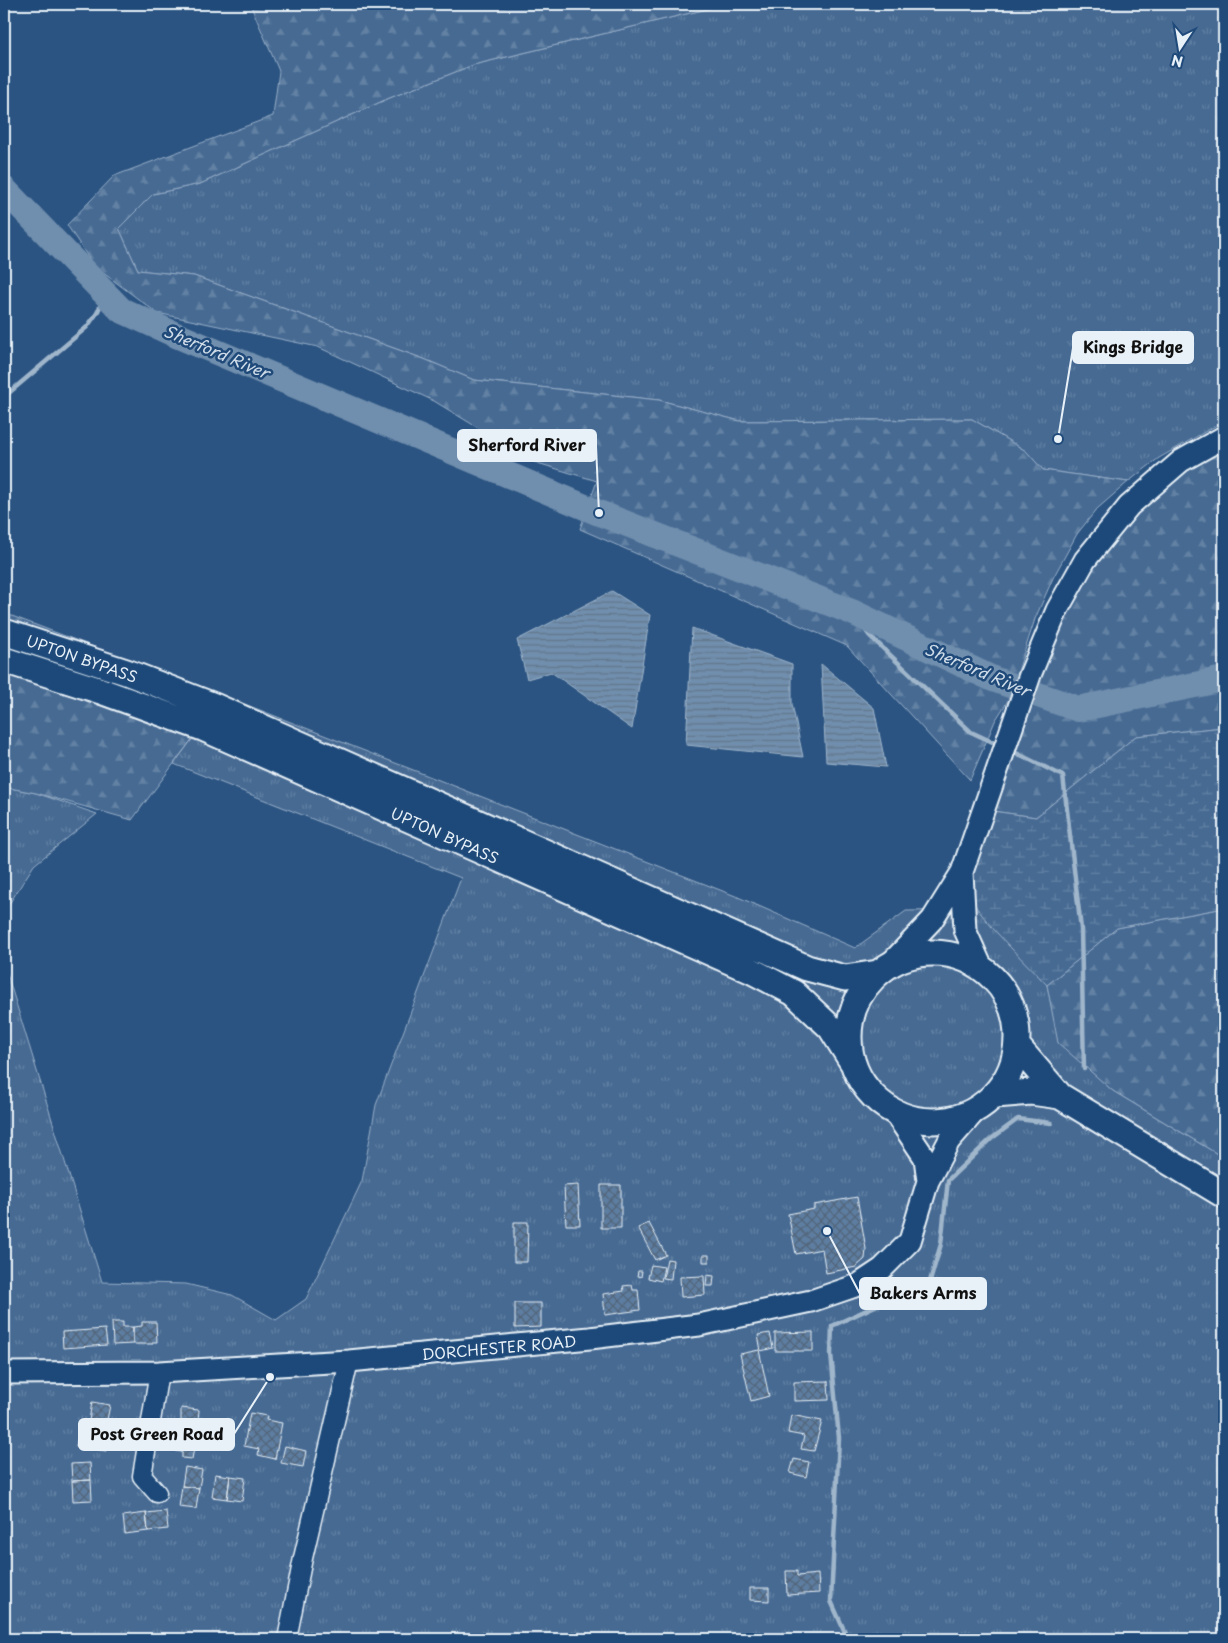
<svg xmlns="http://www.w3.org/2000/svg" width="1228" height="1643" font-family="'Playpen Sans',sans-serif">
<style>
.grass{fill:url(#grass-tufts);stroke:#98aec6}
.forest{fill:url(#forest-firs);stroke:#98aec6}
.wetland{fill:url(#wetland-marsh);stroke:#98aec6}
.water{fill:url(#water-rules);stroke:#a0b6cb}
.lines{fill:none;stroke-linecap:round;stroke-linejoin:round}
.stream{stroke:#a0b6cb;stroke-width:4.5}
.river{stroke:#708ead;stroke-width:26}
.building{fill:url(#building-cross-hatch);stroke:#e8f1f8}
.minor-casing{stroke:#e8f1f8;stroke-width:21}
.major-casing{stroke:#e8f1f8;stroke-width:25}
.highway-casing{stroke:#e8f1f8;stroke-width:29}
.minor{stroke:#1f4a7a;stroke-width:18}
.major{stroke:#1f4a7a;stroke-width:21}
.highway{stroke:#1f4a7a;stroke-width:25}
.labels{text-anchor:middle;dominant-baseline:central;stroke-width:5;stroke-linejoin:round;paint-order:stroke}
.street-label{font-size:15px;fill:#e8f1f8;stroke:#1f4a7a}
.water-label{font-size:16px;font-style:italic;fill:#d0dde9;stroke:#1f4a7a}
.leader{fill:none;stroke:#e8f1f8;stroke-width:2}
.callout-dot{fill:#e8f1f8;stroke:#1f4a7a;stroke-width:2}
.callout{fill:#e8f1f8;stroke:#e8f1f8;stroke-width:2}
.callout-label{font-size:16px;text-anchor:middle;font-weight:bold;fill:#111}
</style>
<defs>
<pattern id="grass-tufts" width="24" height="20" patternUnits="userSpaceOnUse" patternTransform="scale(1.25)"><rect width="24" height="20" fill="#476b93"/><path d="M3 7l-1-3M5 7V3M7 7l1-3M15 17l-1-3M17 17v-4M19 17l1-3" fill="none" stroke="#6281a3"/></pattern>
<pattern id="forest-firs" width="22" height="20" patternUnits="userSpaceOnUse" patternTransform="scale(1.25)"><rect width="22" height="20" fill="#476b93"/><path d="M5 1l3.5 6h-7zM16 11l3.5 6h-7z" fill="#6281a3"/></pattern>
<pattern id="wetland-marsh" width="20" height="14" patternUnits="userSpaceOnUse" patternTransform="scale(1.25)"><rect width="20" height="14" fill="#476b93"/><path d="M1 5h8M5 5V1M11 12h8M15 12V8" fill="none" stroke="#6281a3"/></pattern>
<pattern id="water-rules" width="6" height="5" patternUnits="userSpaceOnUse" patternTransform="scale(1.25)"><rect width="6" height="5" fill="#708ead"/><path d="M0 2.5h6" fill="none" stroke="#61768a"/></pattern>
<pattern id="building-cross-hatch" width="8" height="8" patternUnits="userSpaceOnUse" patternTransform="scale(1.25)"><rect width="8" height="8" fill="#5d7da1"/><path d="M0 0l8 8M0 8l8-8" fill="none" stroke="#53657a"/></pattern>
</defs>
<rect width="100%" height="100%" fill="#2b5482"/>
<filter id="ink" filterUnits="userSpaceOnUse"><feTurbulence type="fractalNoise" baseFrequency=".02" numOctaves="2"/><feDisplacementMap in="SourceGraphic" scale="10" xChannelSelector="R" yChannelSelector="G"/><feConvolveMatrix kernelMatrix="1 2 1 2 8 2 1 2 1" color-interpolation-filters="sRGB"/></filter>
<g filter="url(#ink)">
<!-- grass -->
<path class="grass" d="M728 4H1224V421L1159 458 1128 482 1043 470 1026 451 972 419 740 421 659 400 474 380 424 359 194 276 138 270 119 228 153 194 200 184 387 99 473 65Z
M224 696 738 897 855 948 906 911 978 910 1047 985 1059 1043 1113 1091 1224 1158V1639H4V964L102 1282 186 1284 232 1295 276 1320 306 1299 362 1181 376 1105 461 878 174 764Z
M4 787 36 793 97 814 34 865 4 912Z"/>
<!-- forest -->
<path class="forest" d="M250 4H728L473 65 387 99 200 184 153 194 119 228 138 270 194 276 424 359 474 380 659 400 740 421 972 419 1026 451 1043 470 1128 482 1097 509 1077 534 1053 578 1035 619 1009 699 995 721 970 780 847 646 580 529 597 481 534 462 434 401 318 347 157 313 94 266 67 225 114 176 273 116 279 71Z
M1224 446V727L1136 736 1036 817 992 811 1052 638 1080 584 1131 516 1172 478Z
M4 613 224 696 132 820 36 793 4 787Z
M1224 908V1158L1113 1091 1058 1043 1047 985 1117 928Z"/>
<!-- wetland -->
<path class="wetland" d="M1224 727V908L1117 928 1047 985C1031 968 972 912 969 892 967 875 986 828 992 811L1036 817 1136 736Z"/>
<!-- water -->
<path class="water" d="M612 591 650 615 632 729 551 672 527 679 517 640Z
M692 628 792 664V704L803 757 686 745Z
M821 664 874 708 886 767 826 762Z"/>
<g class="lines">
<!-- stream -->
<path class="stream" d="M4 397 87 327 97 313 106 294
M852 612 869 635 971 732 999 745
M1010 750 1063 776 1081 929 1084 1069
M848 1639 831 1601 839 1438 831 1354 832 1326 888 1300 928 1288 941 1244 948 1180 991 1139 1018 1119 1051 1123"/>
<!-- river -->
<path class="river" d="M4 189 121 310 176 335 599 513 852 612 993 679 1078 709 1224 679"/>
</g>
<!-- building -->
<path class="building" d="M578 1185 580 1225H566L564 1186Z
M601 1185H621V1228H601Z
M857 1197 866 1249 865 1259 856 1267 826 1273 822 1249 796 1254 788 1214 814 1209V1205Z
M514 1222H528L527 1262H514Z
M649 1223 666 1255 655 1260 638 1228Z
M703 1255H709V1262H703Z
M667 1259 673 1260 671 1279 663 1278Z
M651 1265 664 1267 661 1281 648 1278Z
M638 1271H642L641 1277 637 1276Z
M707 1275 714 1276 713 1286H706Z
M704 1276 705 1295 681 1297 680 1277Z
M632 1285 633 1290H638L640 1310 605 1315 603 1294 624 1291 623 1286Z
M515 1303H541V1327L515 1328Z
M112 1322H123V1327H133V1344L113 1345Z
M142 1322H156L157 1342H153V1344H133V1327L142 1326Z
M105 1329 107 1345 63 1348 62 1332Z
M813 1332V1351H775V1333Z
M770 1333 773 1348 761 1351 758 1335Z
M759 1350 769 1396 751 1401 740 1354Z
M828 1381 829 1400 794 1401V1382Z
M92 1402 110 1405 105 1430 88 1427Z
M181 1408 199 1410 198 1422 207 1423 206 1433 181 1431Z
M250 1413 267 1416 266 1420 282 1423 275 1459 258 1455 259 1449 244 1446Z
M791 1415 822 1421 814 1451 801 1449 804 1436 788 1433Z
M88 1427 105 1430 104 1436 108 1437 106 1451 76 1446 79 1431 87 1432Z
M181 1431 197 1432 192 1459 182 1458V1452L175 1451 176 1440 180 1441Z
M285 1446 306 1451 303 1467 281 1463Z
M794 1459 809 1462 806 1477 790 1473Z
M90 1463 91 1480 72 1481 71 1464Z
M185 1467 202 1470 199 1488 182 1486Z
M215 1474 230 1476 227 1499 212 1497Z
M230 1476 245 1478 242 1501 227 1499Z
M91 1480 92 1500 73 1501 72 1481Z
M182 1486 199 1488 196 1509 179 1507Z
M166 1511 168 1529 148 1531 146 1513Z
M146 1513 148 1531 125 1534 123 1516Z
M786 1571H797V1576L818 1574 819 1593 787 1595Z
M750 1588H769V1601L750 1600Z"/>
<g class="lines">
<defs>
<path id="minor" d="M157 1493 142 1476 159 1372
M287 1639 303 1558 349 1361"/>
<path id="major" d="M962 872 965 930 982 968
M891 963 932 920 962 872 1030 675 1057 610 1085 560 1129 506 1181 461 1224 437
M894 1112 925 1158 928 1181
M4 1373 159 1372 349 1361 590 1338 699 1325 811 1301 858 1285 882 1269 910 1241 928 1181 949 1141 976 1110"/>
<path id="highway" d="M4 632 126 672 214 706 807 968 845 978 878 973
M4 660 101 691 203 728 750 970 794 993 831 1028 853 1063
M849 1037a84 84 0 1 1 168 0a84 84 0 1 1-168 0Z
M1018 1047 1060 1096 1224 1195
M995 1095 1031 1092 1060 1096"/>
</defs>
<!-- minor casing -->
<use href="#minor" class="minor-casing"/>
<!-- major casing -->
<use href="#major" class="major-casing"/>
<!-- highway casing -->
<use href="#highway" class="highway-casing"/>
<!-- minor -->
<use href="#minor" class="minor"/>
<!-- major -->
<use href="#major" class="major"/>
<!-- highway -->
<use href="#highway" class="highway"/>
</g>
</g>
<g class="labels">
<!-- street labels -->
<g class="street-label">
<text transform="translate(82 658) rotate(19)">UPTON BYPASS</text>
<text transform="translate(445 835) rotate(24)">UPTON BYPASS</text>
<text transform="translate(499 1347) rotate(-5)">DORCHESTER ROAD</text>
</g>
<!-- water labels -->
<g class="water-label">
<text transform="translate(217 351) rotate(23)">Sherford River</text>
<text transform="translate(978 669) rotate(23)">Sherford River</text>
</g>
</g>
<!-- callouts -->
<path class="leader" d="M1058 439L1073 348M599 513L596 446M827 1231L860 1294M270 1377L234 1434"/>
<g class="callout-dot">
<circle cx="1058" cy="439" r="5"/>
<circle cx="599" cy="513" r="5"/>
<circle cx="827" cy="1231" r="5"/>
<circle cx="270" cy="1377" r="5"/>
</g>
<g class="callout">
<rect x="1073" y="332" width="120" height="31" rx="5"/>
<rect x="458" y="430" width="138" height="31" rx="5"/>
<rect x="860" y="1278" width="126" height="31" rx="5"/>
<rect x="79" y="1419" width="155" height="31" rx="5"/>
</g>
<g class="callout-label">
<text x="1133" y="353">Kings Bridge</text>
<text x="527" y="451">Sherford River</text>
<text x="923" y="1299">Bakers Arms</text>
<text x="157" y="1440">Post Green Road</text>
</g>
<!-- margin -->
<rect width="1228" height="1643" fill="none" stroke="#1f4a7a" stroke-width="20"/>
<rect x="10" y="10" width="1208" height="1623" fill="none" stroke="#e8f1f8" stroke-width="2" filter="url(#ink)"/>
<!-- north arrow -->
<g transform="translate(1180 48) rotate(192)" stroke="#1f4a7a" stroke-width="4" paint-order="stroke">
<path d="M0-4L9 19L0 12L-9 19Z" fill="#e8f1f8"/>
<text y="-8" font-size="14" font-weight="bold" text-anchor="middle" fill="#e8f1f8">N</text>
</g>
</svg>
